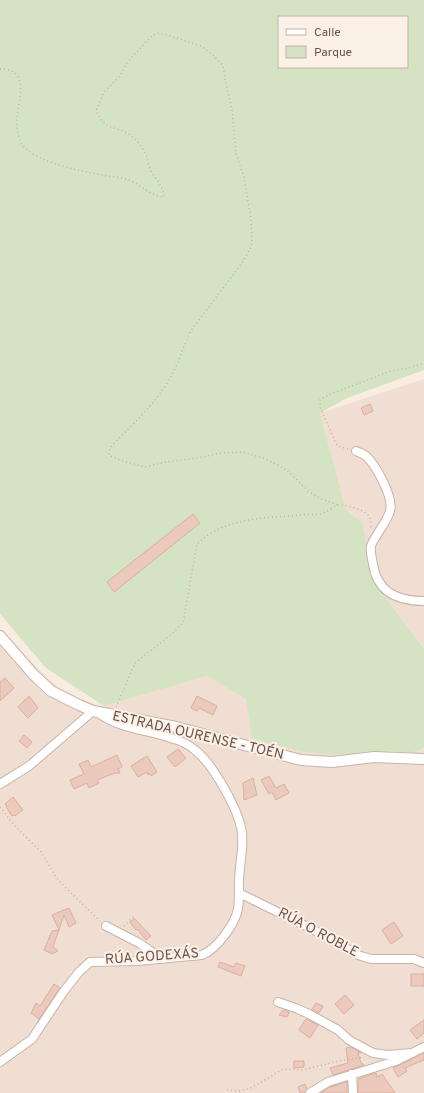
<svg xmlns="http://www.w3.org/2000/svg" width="424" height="1093" font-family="Overpass,sans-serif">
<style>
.residential{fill:#efded1}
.green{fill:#d4e4c2;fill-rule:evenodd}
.building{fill:#ebc9bc;stroke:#dcaf9e}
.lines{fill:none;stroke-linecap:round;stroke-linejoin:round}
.minor-casing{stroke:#c8b4aa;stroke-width:10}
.tertiary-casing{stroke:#c8b4aa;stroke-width:12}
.path{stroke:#cfada0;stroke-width:1.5;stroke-dasharray:1 3;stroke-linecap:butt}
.minor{stroke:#fff;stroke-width:8}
.tertiary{stroke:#fff;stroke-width:10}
.labels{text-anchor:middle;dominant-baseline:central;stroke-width:4;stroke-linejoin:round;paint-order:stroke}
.street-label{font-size:14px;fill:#6d534b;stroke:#fcf1e7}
</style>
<rect width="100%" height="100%" fill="#f9ede1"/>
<!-- residential -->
<path class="residential" d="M424 379V649L376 585 362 522 346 510 320 413Z
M0 629 44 675 59 687 77 697 95 704 104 706 207 676 246 699 366 752 382 751 411 753 421 750 424 747V1093H0Z"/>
<!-- green -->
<path class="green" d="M0 0H424V370L347 398 320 413 346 510 362 522 376 585 424 649V747C414 757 395 750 382 751 365 751 348 755 330 754 303 754 278 746 252 738L246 699 207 676 104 706 46 668 0 614ZM279 17H407V67H279Z"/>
<!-- building -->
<path class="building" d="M370 404 373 411 364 415 361 408Z
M193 514 200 523 114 592 107 582Z
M5 678 14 688 0 701V682Z
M29 696 38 708 28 718 18 707Z
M197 696 217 706 213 715 199 708 197 711 191 708Z
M24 735 32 742 27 748 19 741Z
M178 749 186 758 175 767 167 757Z
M117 755 122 767 118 769 120 773H115L97 780 99 783 89 788 87 783 74 789 70 780 84 774 79 764 88 760 91 767Z
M147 756 157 772 151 776 150 774 148 775 147 772 138 777 131 766Z
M269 776 276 788 284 784 289 793 276 800 272 792 269 794 261 780Z
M253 778 257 795 244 800 243 783Z
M13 797 23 810 15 816 14 815 12 816 6 807 7 806 5 804Z
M69 908 76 923 69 927 64 915 53 947 58 951 52 954 44 950 52 931 59 930 52 915Z
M134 918 151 936 146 940 137 929 136 930 130 922Z
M394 922 403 936 391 944 382 930Z
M220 962 234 967 236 963 245 966 241 976 218 967Z
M411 974H424V986H411Z
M54 984 60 988 39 1019 31 1013 36 1003 40 1006Z
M345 995 354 1005 344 1014 335 1004Z
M316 1003 323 1006 319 1013 312 1009Z
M283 1010 289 1012 287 1017 279 1015Z
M306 1019 318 1025 310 1038 299 1030Z
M424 1020V1033L417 1039 410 1030Z
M351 1047 361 1053H358L361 1063 364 1065 333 1075 330 1068 348 1063 346 1048Z
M424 1053V1060L405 1068 407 1071 398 1077 393 1068Z
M294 1061H304V1067L294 1068Z
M376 1073 377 1077 382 1074 395 1093H358V1079Z
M347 1082V1093H321L330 1087Z
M305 1084 307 1089 305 1093H300L298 1087Z"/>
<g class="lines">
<defs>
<path id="minor" d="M356 451C359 452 363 454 366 456 376 465 394 498 390 511 387 523 374 536 371 546 370 551 372 559 373 564 377 592 397 601 424 601
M0 784 29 766 93 711
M239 893 312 929 358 955 371 959H414L424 963
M106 926 139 943 162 959
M278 1002 298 1009 309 1014 338 1030 349 1040 373 1053 388 1055 412 1053
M0 1062 32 1039 64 991 79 972 90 962 137 961 202 955C217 949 235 924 238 909 239 902 239 894 239 888 238 869 244 851 242 833 239 810 213 764 195 750 189 745 181 741 174 739 147 729 121 730 97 712
M352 1074 353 1093
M310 1093 328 1082 396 1061 424 1047"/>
<path id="tertiary" d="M0 636 33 674 51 691 79 705 93 711 176 727 301 760 332 762 374 757 424 759"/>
</defs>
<!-- minor casing -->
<use href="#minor" class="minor-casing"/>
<!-- tertiary casing -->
<use href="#tertiary" class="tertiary-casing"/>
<!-- path -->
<path class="path" d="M0 69C3 69 6 69 9 70 29 76 17 106 17 119 16 127 18 136 21 143 33 162 80 171 102 175 111 177 120 177 129 180 141 185 151 196 164 197 163 183 153 178 149 166 148 164 148 160 147 157 144 149 137 140 130 135 114 125 106 131 96 111L104 92 120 76 128 61 153 35 159 33 167 35 201 46 213 55 223 66 226 84 232 110 236 154 244 177 251 219 252 241 251 247 242 263 190 332C183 347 179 363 170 378 155 405 131 425 110 448L109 455 120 460 145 467 166 462 204 457 219 453 243 452 263 458 278 465 290 473 307 490 319 498 338 505
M348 449 338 446 336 444 320 407V400L328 395 391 371 409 368 424 363
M116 707 135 663 173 633 183 623 197 544C225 517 265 518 301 515 307 514 314 515 320 514 327 513 334 504 342 505 350 506 366 510 370 518 371 521 371 527 371 530
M0 807 15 826 41 852 56 877 64 886 100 921
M124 926 133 917
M227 1090 238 1091 251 1088 283 1069 302 1070 339 1061 364 1057"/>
<!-- minor -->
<use href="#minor" class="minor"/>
<!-- tertiary -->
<use href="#tertiary" class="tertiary"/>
</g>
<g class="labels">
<!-- street labels -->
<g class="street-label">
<text transform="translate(198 736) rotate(13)">ESTRADA OURENSE - TOÉN</text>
<text transform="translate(318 933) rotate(28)">RÚA O ROBLE</text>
<text transform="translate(152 957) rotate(-4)">RÚA GODEXÁS</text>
</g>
</g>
<!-- legend -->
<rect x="278" y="16" width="130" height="52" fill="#fcf1e7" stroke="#c3b2a9"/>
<rect x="286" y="29" width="20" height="6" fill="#ffffff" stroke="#c3b2a9"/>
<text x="314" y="36" font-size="12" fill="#6d534b">Calle</text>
<rect x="286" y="46" width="20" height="12" fill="#d4e4c2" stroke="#c3b2a9"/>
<text x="314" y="56" font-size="12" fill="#6d534b">Parque</text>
</svg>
